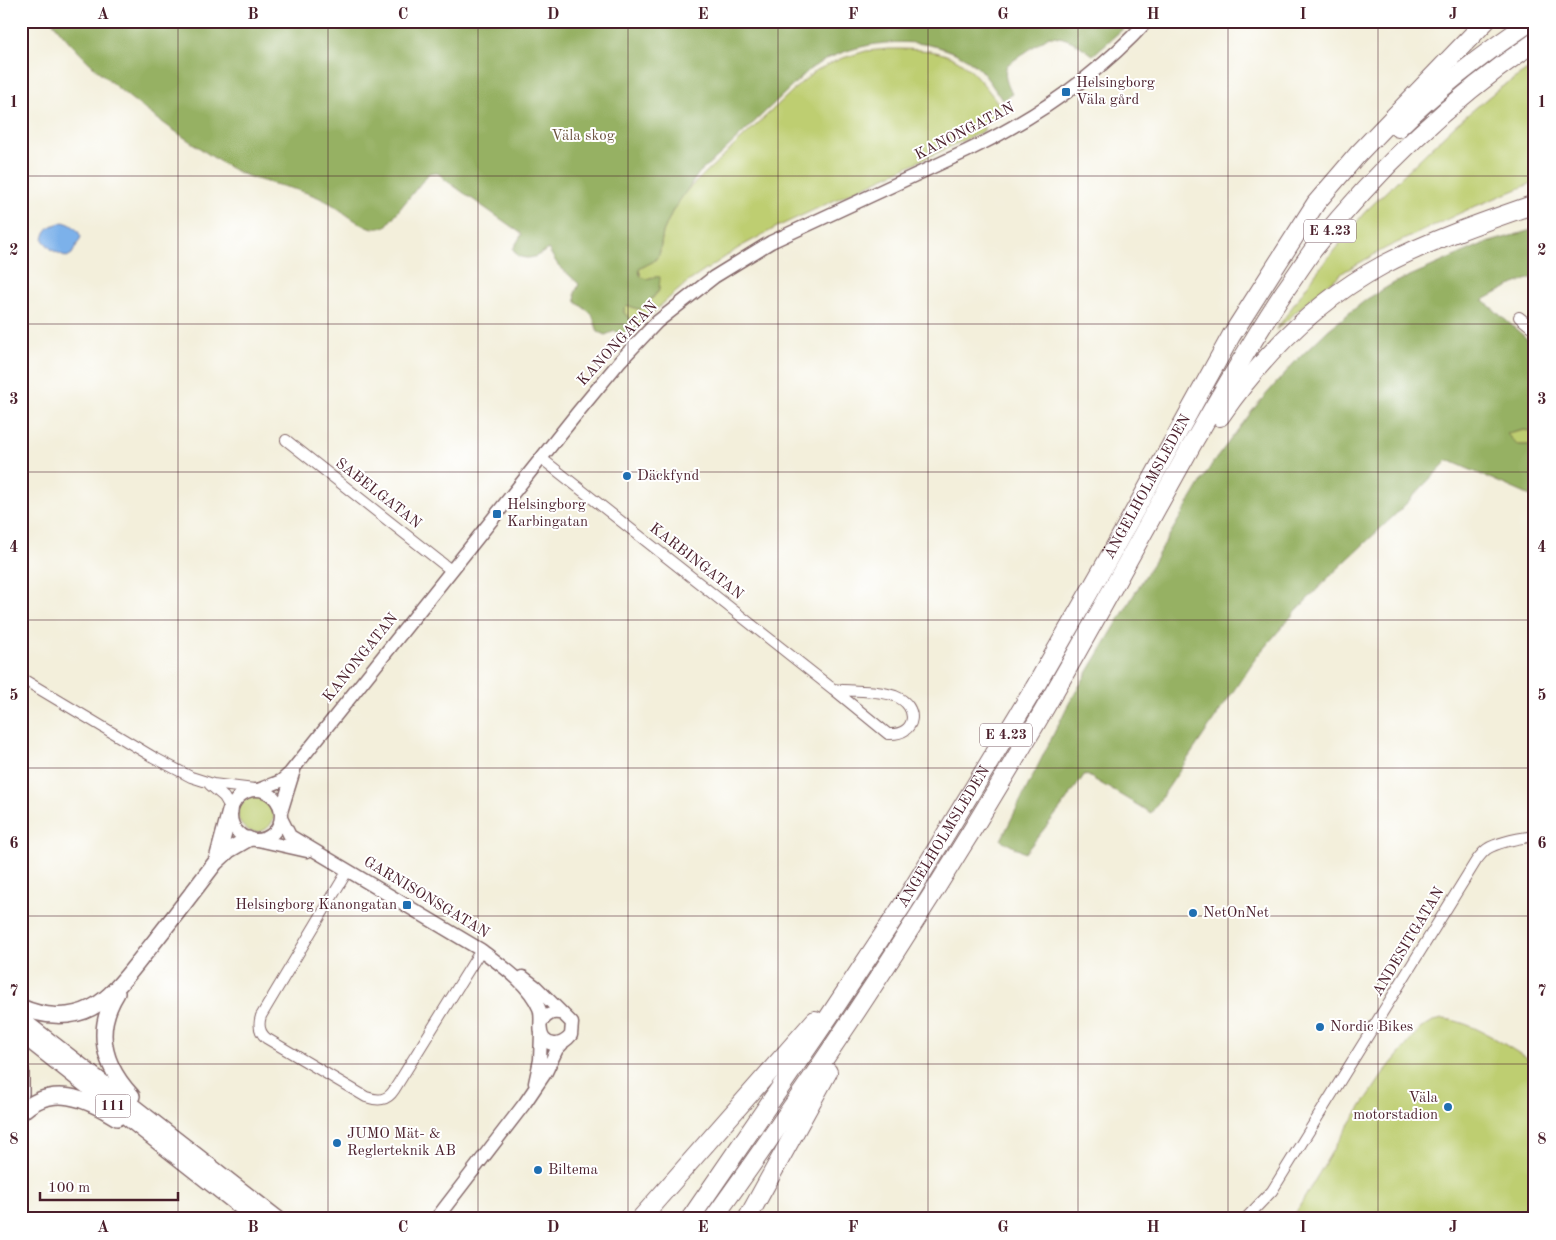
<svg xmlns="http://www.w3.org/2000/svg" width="1556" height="1240" font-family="'Old Standard TT',serif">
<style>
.green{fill:#bece71;stroke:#84764e}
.forest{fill:#96b163;stroke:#706847}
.water{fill:#7cb1ea;stroke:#63688a}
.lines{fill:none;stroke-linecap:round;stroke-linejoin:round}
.minor-casing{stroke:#856869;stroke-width:12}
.tertiary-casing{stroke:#856869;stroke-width:15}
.primary-casing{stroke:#856869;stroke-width:18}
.motorway-casing{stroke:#856869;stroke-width:20}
.minor{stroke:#fff;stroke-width:10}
.tertiary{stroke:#fff;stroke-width:12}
.primary{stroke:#fff;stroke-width:15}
.motorway{stroke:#fff;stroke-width:18}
.grid{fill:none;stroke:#4a1f2b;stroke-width:1;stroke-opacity:0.55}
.poi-dot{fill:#1f6fb2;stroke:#fff;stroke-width:2}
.labels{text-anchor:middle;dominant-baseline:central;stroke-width:4;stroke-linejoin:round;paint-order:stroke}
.shield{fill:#fff;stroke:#80626b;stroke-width:1}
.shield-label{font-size:14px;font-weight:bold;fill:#4a1f2b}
.poi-label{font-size:15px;fill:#4a1f2b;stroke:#fff;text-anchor:start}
.street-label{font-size:15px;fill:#4a1f2b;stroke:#fff}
.park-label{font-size:15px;fill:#6d5440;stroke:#fff}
.neatline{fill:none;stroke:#4a1f2b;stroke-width:2}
.grid-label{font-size:16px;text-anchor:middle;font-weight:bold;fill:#4a1f2b}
</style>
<rect width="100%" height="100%" fill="#fff"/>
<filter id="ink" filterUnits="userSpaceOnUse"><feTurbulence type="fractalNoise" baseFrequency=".02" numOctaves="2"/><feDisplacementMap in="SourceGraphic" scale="10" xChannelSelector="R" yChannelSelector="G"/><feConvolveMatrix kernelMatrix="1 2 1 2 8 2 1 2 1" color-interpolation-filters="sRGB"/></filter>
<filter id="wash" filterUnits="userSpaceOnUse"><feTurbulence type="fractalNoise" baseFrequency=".0096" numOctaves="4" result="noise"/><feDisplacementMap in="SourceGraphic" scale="20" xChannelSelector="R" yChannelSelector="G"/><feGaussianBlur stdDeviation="1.12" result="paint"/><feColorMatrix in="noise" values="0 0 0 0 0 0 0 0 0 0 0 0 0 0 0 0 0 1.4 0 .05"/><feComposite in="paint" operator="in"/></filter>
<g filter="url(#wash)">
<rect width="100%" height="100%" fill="#f3efdb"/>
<!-- green -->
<path class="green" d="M889 49C949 49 962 54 998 103L1000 110 998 117 984 125V131L779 226 740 247 688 282 670 297 636 328 631 319 624 313V308L627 305 638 309 644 308 659 291 652 277 647 279 641 277 639 269 654 261 660 252 663 232 667 223 673 209 684 193 802 82 817 70 840 59 866 51Z
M1535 65V182L1471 208 1386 248 1345 271 1317 293 1276 330 1316 273 1364 213 1454 126 1497 90Z
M1524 430 1535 432V443L1528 445H1516L1507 434Z
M238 814a18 18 0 1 1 36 0a18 18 0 1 1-36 0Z
M1442 1019C1472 1020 1509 1048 1535 1063V1219H1292L1337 1143 1386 1070 1420 1029 1433 1021Z"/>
<!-- forest -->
<path class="forest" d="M52 21H1132L1093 55C1079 45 1067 36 1049 36L1007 65C1003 75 1007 84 1012 94L1002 100C993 87 984 71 971 62 927 31 851 39 809 70L724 151 699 173 673 210 663 232 659 255 654 261 639 269 640 275C646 283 652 275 660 277L659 290 644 308 638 309 627 305 624 308V313L633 321 636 328 625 339 615 331 605 335 598 332 592 314 576 302 575 293 579 284 558 265 548 249C538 256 530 261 518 256L513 249 522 234 444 179C440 173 436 172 429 173L386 226C366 236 343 209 326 201 300 187 267 185 240 173 221 164 203 150 185 138 138 106 87 67 52 21Z
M1535 229V277L1514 284 1483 300 1535 346V432L1524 430 1507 434 1517 445H1528L1535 443V498L1448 460 1399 511 1332 574 1296 611 1257 656 1151 813 1085 774 1060 809 1025 853 1001 840 1068 705 1212 464 1256 406 1294 363 1328 330 1367 299 1394 283 1483 244Z"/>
<!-- water -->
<path class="water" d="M63 222C72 224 77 228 81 237L72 254 67 257 52 250 43 240C45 227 51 226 63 222Z"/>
</g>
<g filter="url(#ink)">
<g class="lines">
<defs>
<path id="minor" d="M1519 317 1535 330
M286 440 452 571
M541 458 833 689C853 692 876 689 895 696 920 706 917 736 888 734L833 689
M21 678 153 757 191 777 213 784 254 789
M210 785 224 797 231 809
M348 870 261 1016C258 1025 259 1032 266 1038L366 1097C378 1101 387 1101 394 1090L481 950
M1247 1217 1272 1191 1476 861C1479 857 1483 852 1487 849 1500 841 1520 838 1535 836"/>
<path id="tertiary" d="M231 815a25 25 0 1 1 50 0a25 25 0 1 1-50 0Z
M258 790 281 781 290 773 578 412 621 360 657 322 714 277 771 242 967 151C1033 119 1097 76 1147 21
M281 812 294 770
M281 818 290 836 481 950C502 966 528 983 539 1008 543 1018 537 1030 544 1039 552 1048 564 1044 571 1035L572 1023 563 1014C554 1011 548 1013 542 1021
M258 840 307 851
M523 977 536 987 563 1014
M535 1083 540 1060 541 1033
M436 1219 525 1103 546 1072 557 1049 562 1044"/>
<path id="primary" d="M217 859 230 811
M117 993C94 1030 103 1065 132 1096
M21 1007C43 1017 70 1019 91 1008 113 997 132 969 147 951 170 922 193 892 215 863L229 850 248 839
M21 1019 278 1219
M21 1034 256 1219
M21 1071V1094
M21 1113C51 1083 86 1098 117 1118"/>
<g id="motorway">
<path d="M1398 128C1439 88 1484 53 1532 21"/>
<path d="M1220 417C1263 355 1316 301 1383 265 1431 240 1483 222 1535 204"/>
<path d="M640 1219 815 1020"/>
<path id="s1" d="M690 1219 828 1018 902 906 1035 687 1107 561 1231 336 1316 203 1358 154 1486 21"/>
<path d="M713 1219C829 1058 938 891 1038 720 1092 628 1142 534 1194 441 1223 391 1252 340 1284 292 1294 278 1303 264 1313 250 1377 170 1449 100 1535 42"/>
<path d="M747 1219 828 1072"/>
</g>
</defs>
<!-- minor casing -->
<use href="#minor" class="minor-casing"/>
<!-- tertiary casing -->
<use href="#tertiary" class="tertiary-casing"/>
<!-- primary casing -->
<use href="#primary" class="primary-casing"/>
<!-- motorway casing -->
<use href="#motorway" class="motorway-casing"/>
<!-- minor -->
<use href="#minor" class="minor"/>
<!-- tertiary -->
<use href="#tertiary" class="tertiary"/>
<!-- primary -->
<use href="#primary" class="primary"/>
<!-- motorway -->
<use href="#motorway" class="motorway"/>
</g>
</g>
<!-- grid -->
<path class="grid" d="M178 21V1219M328 21V1219M478 21V1219M628 21V1219M778 21V1219M928 21V1219M1078 21V1219M1228 21V1219M1378 21V1219M21 176H1535M21 324H1535M21 472H1535M21 620H1535M21 768H1535M21 916H1535M21 1064H1535"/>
<!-- markers -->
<g class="poi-dot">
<rect x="1061" y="87" width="10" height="10" rx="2.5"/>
<circle cx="627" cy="476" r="5"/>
<rect x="492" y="509" width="10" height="10" rx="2.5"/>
<rect x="402" y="900" width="10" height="10" rx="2.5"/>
<circle cx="1193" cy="913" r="5"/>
<circle cx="1320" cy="1027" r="5"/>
<circle cx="1448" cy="1107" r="5"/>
<circle cx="337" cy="1143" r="5"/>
<circle cx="538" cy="1170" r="5"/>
</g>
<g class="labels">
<!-- shield labels -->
<g class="shield">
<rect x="1304" y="219.5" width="52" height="23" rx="4"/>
<rect x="980" y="723.5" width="52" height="23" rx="4"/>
<rect x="95.5" y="1094.5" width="35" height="23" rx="4"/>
</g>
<g class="shield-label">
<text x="1330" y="231">E 4.23</text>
<text x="1006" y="735">E 4.23</text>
<text x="113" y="1106">111</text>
</g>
<!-- poi labels -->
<g class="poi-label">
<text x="1076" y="83">Helsingborg<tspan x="1076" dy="17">Väla gård</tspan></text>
<text x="637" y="476">Däckfynd</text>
<text x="507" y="505">Helsingborg<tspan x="507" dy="17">Karbingatan</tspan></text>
<text x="397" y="905" text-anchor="end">Helsingborg Kanongatan</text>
<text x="1203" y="913">NetOnNet</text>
<text x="1330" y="1027">Nordic Bikes</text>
<text x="1438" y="1098" text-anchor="end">Väla<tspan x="1438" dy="17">motorstadion</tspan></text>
<text x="347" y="1134">JUMO Mät- &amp;<tspan x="347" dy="17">Reglerteknik AB</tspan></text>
<text x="548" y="1170">Biltema</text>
</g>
<!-- street labels -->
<g class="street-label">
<text transform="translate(965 132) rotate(-27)">KANONGATAN</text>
<text transform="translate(618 344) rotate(-47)">KANONGATAN</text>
<text stroke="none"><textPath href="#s1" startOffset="864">ÄNGELHOLMSLEDEN</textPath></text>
<text transform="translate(378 494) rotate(38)">SABELGATAN</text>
<text transform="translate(696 562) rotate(38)">KARBINGATAN</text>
<text transform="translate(361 658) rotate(-51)">KANONGATAN</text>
<text stroke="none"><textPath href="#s1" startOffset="459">ÄNGELHOLMSLEDEN</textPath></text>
<text transform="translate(426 898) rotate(31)">GARNISONSGATAN</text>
<text transform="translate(1409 942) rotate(-59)">ANDESITGATAN</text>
</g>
<!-- park labels -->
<g class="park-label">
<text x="583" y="136">Väla skog</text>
</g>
</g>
<!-- margin -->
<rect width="1556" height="1240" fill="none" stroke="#fff" stroke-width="55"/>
<!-- scale -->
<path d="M40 1192v8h138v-8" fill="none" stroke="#4a1f2b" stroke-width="2.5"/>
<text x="48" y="1192" font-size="15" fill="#4a1f2b" stroke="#ffffff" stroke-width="4" paint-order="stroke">100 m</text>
<rect x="28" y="28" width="1500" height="1184" class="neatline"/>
<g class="grid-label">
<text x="103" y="19">A</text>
<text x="253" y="19">B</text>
<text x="403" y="19">C</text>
<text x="553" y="19">D</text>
<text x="703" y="19">E</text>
<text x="853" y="19">F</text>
<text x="1003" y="19">G</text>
<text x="1153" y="19">H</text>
<text x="1303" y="19">I</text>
<text x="1453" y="19">J</text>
<text x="14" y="107">1</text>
<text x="1542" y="107">1</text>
<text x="14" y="255">2</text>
<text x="1542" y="255">2</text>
<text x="14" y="404">3</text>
<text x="1542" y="404">3</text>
<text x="14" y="552">4</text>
<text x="1542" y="552">4</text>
<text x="14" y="700">5</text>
<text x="1542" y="700">5</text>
<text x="14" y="848">6</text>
<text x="1542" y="848">6</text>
<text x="14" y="996">7</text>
<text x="1542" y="996">7</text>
<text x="14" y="1144">8</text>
<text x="1542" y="1144">8</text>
<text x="103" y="1232">A</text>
<text x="253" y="1232">B</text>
<text x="403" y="1232">C</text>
<text x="553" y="1232">D</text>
<text x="703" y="1232">E</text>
<text x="853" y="1232">F</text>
<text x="1003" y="1232">G</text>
<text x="1153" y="1232">H</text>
<text x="1303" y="1232">I</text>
<text x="1453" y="1232">J</text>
</g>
</svg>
